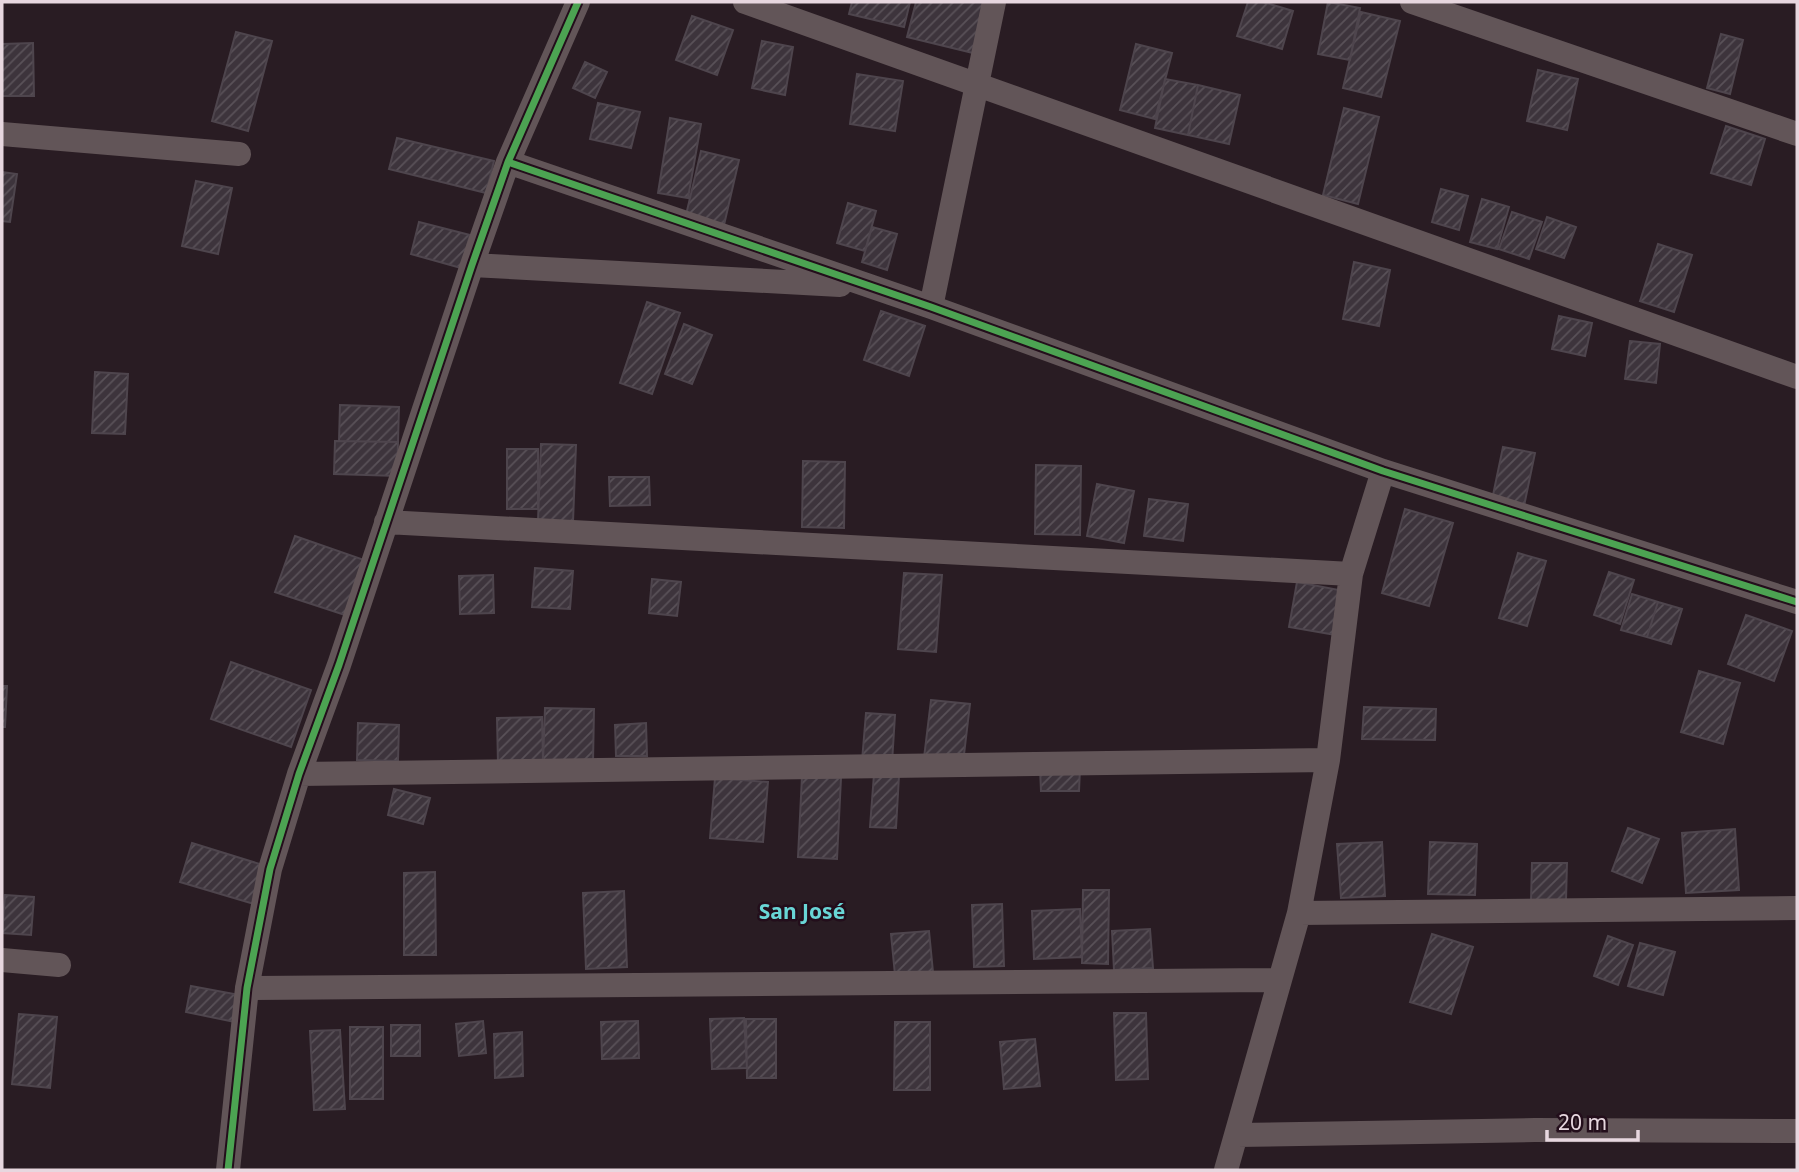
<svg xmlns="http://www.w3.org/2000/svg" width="1799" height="1172" font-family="'Noto Sans',sans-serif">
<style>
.building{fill:url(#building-hatch);stroke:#4e454d;stroke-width:2}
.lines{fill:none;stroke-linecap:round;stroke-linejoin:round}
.street{stroke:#625558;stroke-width:24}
.cycleway-casing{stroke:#230e1b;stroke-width:11}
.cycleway{stroke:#4ca352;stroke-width:7}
.labels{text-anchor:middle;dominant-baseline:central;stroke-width:5;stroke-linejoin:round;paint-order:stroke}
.neighbourhood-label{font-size:21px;font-weight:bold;fill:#69d6d6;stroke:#230e1b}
</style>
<defs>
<pattern id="building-hatch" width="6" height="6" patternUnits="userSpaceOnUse" patternTransform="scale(1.75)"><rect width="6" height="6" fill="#3d343c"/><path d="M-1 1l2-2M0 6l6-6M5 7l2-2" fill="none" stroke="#595158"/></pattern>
</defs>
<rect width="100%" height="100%" fill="#291c23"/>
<!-- building -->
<path class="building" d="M852 2H910L904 27 849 14Z
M916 2H989L977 54 907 37Z
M1248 2H1263L1293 11 1282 49 1237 36Z
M1328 2 1360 8 1350 60 1318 54Z
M1361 12 1400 21 1381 97 1343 88Z
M692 16 733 30 717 75 676 60Z
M236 32 272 41 248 131 212 121Z
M1721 34 1743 40 1730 94 1707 88Z
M762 41 793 47 785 95 752 88Z
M33 43 34 96H2V44Z
M1136 44 1172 53 1155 119 1120 110Z
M585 62 607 72 595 98 573 88Z
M1538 70 1578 79 1567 130 1527 121Z
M857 74 903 81 895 131 850 124Z
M1165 79 1198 85 1188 135 1155 128Z
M1198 85 1240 95 1229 144 1188 135Z
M598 103 640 112 631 148 590 139Z
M1344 108 1379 117 1358 204 1323 195Z
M670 118 701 124 688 198 658 193Z
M1726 126 1765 139 1751 185 1711 173Z
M397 138 494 161 486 193 389 169Z
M701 151 739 160 724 225 686 215Z
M2 172 17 174 10 222 2 221Z
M196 181 232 188 218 254 182 246Z
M1441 189 1468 196 1459 230 1432 222Z
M1482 199 1509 207 1497 249 1470 242Z
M848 203 876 211 865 251 837 243Z
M1512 212 1542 222 1529 259 1499 249Z
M1547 217 1576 227 1564 258 1536 249Z
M419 222 470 235 461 268 411 254Z
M872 227 897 234 887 270 862 262Z
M1658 244 1692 255 1674 312 1640 301Z
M1354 262 1390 270 1379 326 1343 319Z
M647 302 680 313 652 394 620 383Z
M881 311 925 326 909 376 864 360Z
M1559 316 1592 323 1585 356 1552 349Z
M684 324 712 335 692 384 665 374Z
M1630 341 1660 344 1656 383 1625 379Z
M95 372 128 374 125 434 92 433Z
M340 405 399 407 398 442 339 441Z
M335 441 398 442 397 476 334 474Z
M541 444 576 445 573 522 538 520Z
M1503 447 1535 453 1524 506 1492 500Z
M507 449H538V509H507Z
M803 461 845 462 844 528 802 527Z
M1036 465 1081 466 1080 535 1035 534Z
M609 477H649L650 505 610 506Z
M1097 484 1134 491 1124 543 1087 536Z
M1149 499 1188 504 1183 541 1144 536Z
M1405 509 1453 523 1429 606 1382 593Z
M295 536 370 562 351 617 275 592Z
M1518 553 1546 561 1527 626 1499 618Z
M535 568 573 571 570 609 532 607Z
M1609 572 1634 580 1620 624 1594 615Z
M904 573 942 575 936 652 898 649Z
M493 575 494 613 460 614 459 576Z
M652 579 681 582 677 616 649 613Z
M1297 582 1344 591 1336 635 1289 627Z
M1632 594 1658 602 1647 637 1621 630Z
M1658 602 1682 609 1671 644 1647 637Z
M1746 615 1792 631 1774 681 1728 664Z
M231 662 311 690 291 747 211 719Z
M1699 671 1740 683 1723 744 1681 732Z
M2 686H7L5 727H2Z
M931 700 970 704 963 763 924 758Z
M1364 707 1436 709 1435 740 1362 739Z
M545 708 594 709 593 763 543 762Z
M866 713 895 715 892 763 862 761Z
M542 717 543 762 498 764 497 718Z
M358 723 399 725 398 761 357 760Z
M646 723 647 756H616L615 725Z
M1040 768H1080L1079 791H1041Z
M874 774 899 776 896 828 870 827Z
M802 776 841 778 837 859 798 857Z
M715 778 768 782 763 842 710 838Z
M394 789 430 798 423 824 388 815Z
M1628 828 1659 839 1642 883 1612 871Z
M1735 829 1739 890 1686 893 1682 833Z
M1382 842 1385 896 1341 898 1337 844Z
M1430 842 1477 844 1475 895 1428 894Z
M192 843 266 866 254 904 180 882Z
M1532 863H1567L1566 900H1531Z
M435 872 436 955H404V873Z
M1083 890H1109L1108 964 1082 963Z
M624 891 627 967 586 969 583 893Z
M5 895 34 897 31 935 2 933Z
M1002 904 1004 966 974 967 972 905Z
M1080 909 1082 957 1034 959 1032 911Z
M1150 929 1153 968 1114 970 1112 931Z
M929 931 933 972 895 975 891 934Z
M1432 934 1473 947 1451 1014 1410 1002Z
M1608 936 1633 945 1618 985 1594 976Z
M1640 943 1675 952 1663 995 1628 986Z
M191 986 245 996 240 1023 186 1012Z
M1114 1013H1146L1148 1079 1116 1080Z
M19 1014 57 1017 50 1088 12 1084Z
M744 1018 747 1068 712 1069 710 1019Z
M746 1019H776V1078H747Z
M483 1021 486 1053 459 1056 456 1024Z
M638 1021 639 1058 602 1059 601 1022Z
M895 1022H930V1090H894Z
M391 1025H420V1056H391Z
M350 1027H383V1099H350Z
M340 1030 345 1109 314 1110 310 1031Z
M522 1032 523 1076 495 1078 494 1034Z
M1035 1039 1040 1086 1004 1089 1000 1042Z"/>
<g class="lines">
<!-- street -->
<path class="street" d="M745 2 1797 377
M1412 2 1797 134
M2 134 239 154
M508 162 931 307 1383 471 1797 602
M472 265 840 285
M931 307 994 2
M386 522 1351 574
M299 774 1328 760
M1299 913 1797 908
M2 960 59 965
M247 988 1280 980
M1237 1135 1535 1130 1797 1131
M228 1170 247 988 270 869 299 774 339 665 472 265 508 162 578 2
M1226 1170 1299 913 1328 760 1351 574 1383 471"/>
<defs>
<path id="cycleway" d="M508 162 931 307 1383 471 1797 602
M228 1170 247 988 270 869 299 774 339 665 472 265 508 162 578 2"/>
</defs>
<!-- cycleway casing -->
<use href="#cycleway" class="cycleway-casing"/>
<!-- cycleway -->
<use href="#cycleway" class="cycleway"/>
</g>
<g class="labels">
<!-- neighbourhood labels -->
<g class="neighbourhood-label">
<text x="802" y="911">San José</text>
</g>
</g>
<!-- border -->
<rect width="1799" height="1172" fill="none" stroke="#e7d7df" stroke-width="7"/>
<!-- scale -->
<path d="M1547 1130v10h91v-10" fill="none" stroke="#e7d7df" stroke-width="3.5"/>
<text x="1558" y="1130" font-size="21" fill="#e7d7df" stroke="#230e1b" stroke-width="5" paint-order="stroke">20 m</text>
</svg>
